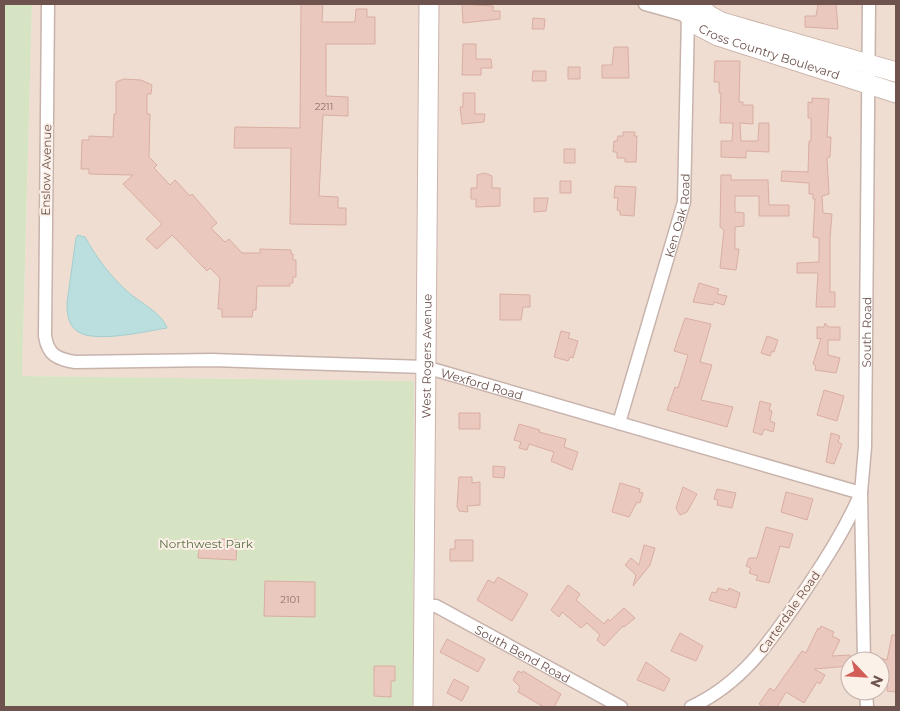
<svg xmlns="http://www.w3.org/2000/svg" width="900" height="711" font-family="Montserrat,sans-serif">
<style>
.residential{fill:#efddd2;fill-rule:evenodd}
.green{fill:#d6e4c4}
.water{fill:#badfde;stroke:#a2cfce}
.building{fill:#eac8be;stroke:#daada1}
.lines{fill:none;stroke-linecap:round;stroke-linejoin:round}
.street-casing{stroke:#c7b3ac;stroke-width:15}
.secondary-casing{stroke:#ccb4ac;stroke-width:21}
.street{stroke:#fff;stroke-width:12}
.secondary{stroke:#fff;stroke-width:19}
.labels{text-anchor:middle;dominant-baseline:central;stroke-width:4;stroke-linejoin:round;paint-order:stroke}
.number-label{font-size:10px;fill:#8c7069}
.street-label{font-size:12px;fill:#6d524d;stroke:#fcf1e8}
.park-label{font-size:12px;fill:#5b7146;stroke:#fcf1e8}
</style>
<rect width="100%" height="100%" fill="#f8ece3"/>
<!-- residential -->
<path class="residential" d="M32 4H896V707H413L414 381 22 376ZM850 661H880V691H850Z"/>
<!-- green -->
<path class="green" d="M4 4H32L22 376 414 381 413 707H4Z"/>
<!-- water -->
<path class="water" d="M78 235 85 237C96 257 110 276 128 292 139 302 162 313 167 328 146 331 94 344 77 331 68 325 67 313 67 303L76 238Z"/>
<!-- building -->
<path class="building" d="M301 4H323L322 22H355L356 9H367V17H375V44H326V96L348 97V116L323 115 319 196 338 197V208H346V225L290 224 291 148H234L235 127 300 128Z
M462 4 493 6V11H500V19L463 23Z
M818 4H836L838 29 805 27V16H816Z
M533 18 545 19 544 29H532Z
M463 44H476V59H491L492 68H481V75H462Z
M614 47H628L629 78H602V65H612Z
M715 61H740L739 102H743V105H753V124L740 123 741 141H758L759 123H769V152L746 151V158L721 157V141H732L733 123H720L721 93H719V82H714Z
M568 67H580V79H568Z
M533 71H546V81H532Z
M124 79 141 80 152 85 151 94H147V114H150L149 157 157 165 154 168 170 185 175 180 190 196 192 194 217 223 211 228 225 242 229 239 242 253H260V249L291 250V254H293V260H296V277H293V283H290V286H257L256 310H253L252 317H222V309H218L220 278 210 268 207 271 172 235 157 249 146 239 162 224 123 184 133 175 89 174V169H81L82 140H89V136L113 137 114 114H116V82Z
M463 93H475V114H485L484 122 462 124 460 107H463Z
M812 98 829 99 827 137H831L830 157 827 158 829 194 822 196 823 213 832 214 830 238V292H835V307H816L818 273H797V263L819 262V238L813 237 815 199H813V194H809V183L781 181 782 171 808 172 809 141H811V118H808V102L812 103Z
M623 132H635L634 136H637L636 162H625V158H617V152H613L614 141H617L618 136H623Z
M564 149H575V163H564Z
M485 173 492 176V188H500V206L476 207V199H471V188H477V175Z
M721 175H731V180H768L769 205H789V216H759V196H735V212L744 213V226L735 227V249H739L736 270 720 268 724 230 720 227Z
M560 181H571V193H560Z
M615 186 636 187 634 216 620 215V211L617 210 618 198H614Z
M534 198H548L546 211 534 212Z
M699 283 719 289 717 294 727 296 724 305 714 302 713 305 693 302Z
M500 294 530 295V307H523L521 320H500Z
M685 318 711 324 700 362 712 365 701 400 733 407 727 427 667 410 675 387 678 388 688 355 674 351Z
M825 323 829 327H840V340H828V355L840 358 836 373 815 370 816 366 813 364 821 338 817 339V327H824Z
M561 331 570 333 568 338 578 341 573 358 570 357 568 361 554 357Z
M767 336 778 340 774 352 772 351 770 356 761 353Z
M824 390 844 396 837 421 817 415Z
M760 401 771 404 769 410 772 411 770 421 775 423 773 432 764 429 762 435 753 432Z
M459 413H480V429H459Z
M519 424 540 430 539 432 566 439 564 447 578 452 572 470 551 461 554 452 529 444 527 450 519 448 521 442 514 440Z
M831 433 840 436 838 442 842 444 834 464 826 462Z
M493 466 505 467 504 478 493 477Z
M459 477H472V483L480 482V505L467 506 468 512 459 511 457 506Z
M620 483 640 489 639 492 643 493 640 503 637 502 629 517 612 512Z
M683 487 697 494 687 512 680 515 676 508Z
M717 489 736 493 732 508 717 505 718 500 714 499Z
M786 492 813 499 807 520 781 512Z
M766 527 793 534 789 548 780 546 769 583 756 580 758 576 749 573 751 568 746 566 749 558H757Z
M219 539 237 540 236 560 198 558 199 548 219 549Z
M455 540H473V561H450V549H455Z
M644 545 655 548 650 565 633 586 636 575 625 565 631 558 639 565Z
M498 577 528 594 512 621 477 600 488 580 494 583Z
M265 581 315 582V617L264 616Z
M568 585 580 594 576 600 604 624 608 619 610 621 624 608 635 618 624 627 623 626 604 646 597 640 600 635 587 623 581 628 562 612 559 617 551 610Z
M718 588 728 591 729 588 740 593 736 608 709 600 712 592 716 593Z
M821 626 834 632 832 636 840 640 832 656 850 655V666L814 669 825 675 820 684 817 682 804 703 786 692 777 707H765L759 704 770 688 774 691 802 651 806 653 818 628 820 629Z
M680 633 703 646 696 661 671 651Z
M892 635H896V692L887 691 888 671 880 669V658L887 660Z
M447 639 485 659 478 672 440 652Z
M646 662 670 679 664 691 637 680Z
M374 666H395V681H391V697L374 696Z
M518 671 522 673 523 671 561 694 554 707H544L518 692 520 687 513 680Z
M454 679 469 687 462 701 447 693Z"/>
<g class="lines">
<defs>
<g id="street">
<path id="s1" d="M48 4 45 336C48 355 57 359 75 362L212 360 425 367 861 493C845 530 824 562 802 595 771 640 743 683 691 707"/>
<path d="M645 4 688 16"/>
<path id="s2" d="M619 423 684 202 688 16"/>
<path id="s3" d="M425 606H436L621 707"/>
<path id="s4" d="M864 661 861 493 865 447 869 4"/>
<path d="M866 691 867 707"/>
</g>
<g id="secondary">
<path id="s5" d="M679 4 697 25 718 36 896 93"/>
<path d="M699 4 707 14 721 22 896 72"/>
<path id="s6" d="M423 707 429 4"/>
</g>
</defs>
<!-- street casing -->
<use href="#street" class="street-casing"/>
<!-- secondary casing -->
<use href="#secondary" class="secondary-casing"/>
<!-- street -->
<use href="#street" class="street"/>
<!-- secondary -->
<use href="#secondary" class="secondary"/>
</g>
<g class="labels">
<!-- number labels -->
<g class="number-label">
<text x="324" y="106">2211</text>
<text x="290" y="599">2101</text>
</g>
<!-- street labels -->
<g class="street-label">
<text stroke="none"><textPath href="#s5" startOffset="105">Cross Country Boulevard</textPath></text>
<text transform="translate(46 170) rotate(-89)">Enslow Avenue</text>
<text stroke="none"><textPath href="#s2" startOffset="216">Ken Oak Road</textPath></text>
<text stroke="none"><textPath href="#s4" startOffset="329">South Road</textPath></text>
<text stroke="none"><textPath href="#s6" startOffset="351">West Rogers Avenue</textPath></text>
<text stroke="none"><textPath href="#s1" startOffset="785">Wexford Road</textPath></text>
<text transform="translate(789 612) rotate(-55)">Carterdale Road</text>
<text stroke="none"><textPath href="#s3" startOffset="110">South Bend Road</textPath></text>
</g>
<!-- park labels -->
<g class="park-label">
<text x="206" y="543">Northwest Park</text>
</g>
</g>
<!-- border -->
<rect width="900" height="711" fill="none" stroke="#6d524d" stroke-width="10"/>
<!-- north arrow -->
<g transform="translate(865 676) rotate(115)"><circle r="24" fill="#fcf1e8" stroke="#c3b1aa"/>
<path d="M0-4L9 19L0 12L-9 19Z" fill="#d35d58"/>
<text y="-8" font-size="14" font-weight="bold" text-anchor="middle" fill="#6d524d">N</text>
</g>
</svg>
